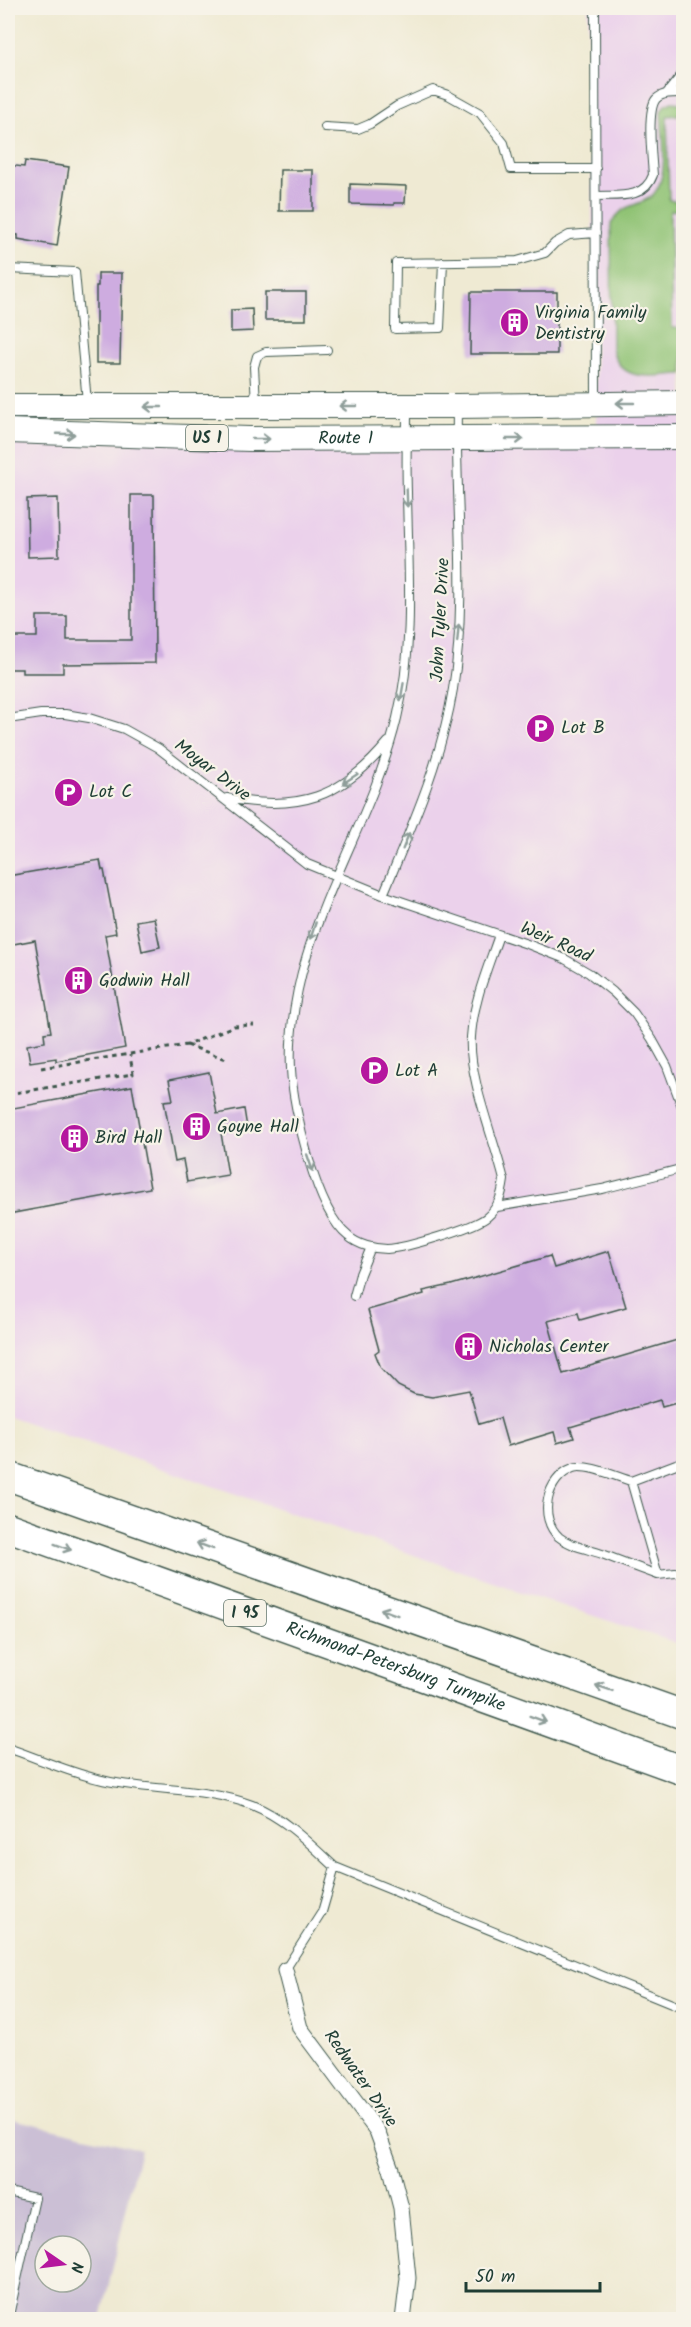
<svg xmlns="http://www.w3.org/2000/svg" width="691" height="2327" font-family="Kalam,sans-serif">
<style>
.built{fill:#ebd1eb}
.industrial{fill:#cbbfd5;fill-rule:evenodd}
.green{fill:#90c374;stroke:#588054;stroke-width:1.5}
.building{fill:#ceace0}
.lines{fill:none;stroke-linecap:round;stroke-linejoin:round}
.service-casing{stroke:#3e574c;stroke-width:10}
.minor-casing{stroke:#3e574c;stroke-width:17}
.primary-casing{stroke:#3e574c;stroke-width:26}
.motorway-casing{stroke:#3e574c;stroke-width:31}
.path{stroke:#3e574c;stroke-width:3;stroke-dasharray:4.5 4.5;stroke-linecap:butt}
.service{stroke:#fff;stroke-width:8}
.minor{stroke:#fff;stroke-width:15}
.primary{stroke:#fff;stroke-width:24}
.motorway{stroke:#fff;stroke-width:28}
.oneway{stroke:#8f9e9a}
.labels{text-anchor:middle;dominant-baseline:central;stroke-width:4.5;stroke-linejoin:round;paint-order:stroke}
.shield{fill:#f7f3e8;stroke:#60746a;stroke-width:1.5}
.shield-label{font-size:16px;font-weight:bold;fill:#1f3d34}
.poi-label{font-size:18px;fill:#1f3d34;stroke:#f7f3e8;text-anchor:start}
.street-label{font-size:18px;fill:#1f3d34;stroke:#f7f3e8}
</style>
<rect width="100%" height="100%" fill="#f7f3e8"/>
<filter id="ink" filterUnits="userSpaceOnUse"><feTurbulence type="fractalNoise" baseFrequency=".0167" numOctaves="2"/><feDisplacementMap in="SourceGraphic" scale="12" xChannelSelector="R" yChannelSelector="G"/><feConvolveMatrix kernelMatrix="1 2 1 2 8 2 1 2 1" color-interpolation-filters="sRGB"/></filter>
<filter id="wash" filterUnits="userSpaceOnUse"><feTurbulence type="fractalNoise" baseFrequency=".008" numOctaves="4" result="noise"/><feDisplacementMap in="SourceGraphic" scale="24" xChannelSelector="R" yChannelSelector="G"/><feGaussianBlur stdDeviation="1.35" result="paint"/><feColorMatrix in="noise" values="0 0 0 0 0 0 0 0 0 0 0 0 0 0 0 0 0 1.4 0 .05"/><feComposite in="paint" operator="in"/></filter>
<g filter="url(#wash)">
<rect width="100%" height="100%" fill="#efead3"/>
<!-- built -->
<path class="built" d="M588 8H683V1645L551 1602 8 1416V427L597 437Z"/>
<!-- industrial -->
<path class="industrial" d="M8 2118 140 2149 101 2319 8 2320ZM45 2246H81V2282H45Z"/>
<!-- green -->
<path class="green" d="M672 102 680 103 681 110 678 115 667 116 669 200 684 202 683 209 670 211 672 328H683V374C653 375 619 385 612 347L611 224C626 201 630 210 649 198 671 184 662 134 661 111L665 105Z"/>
<g id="blocks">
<!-- building -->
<path class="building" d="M25 161 69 167 57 246 18 239V235L8 234V165L24 167Z
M280 170H313V211H279Z
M350 184 406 186 405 203H394V205L350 204Z
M98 273H122L120 363H96V286H98Z
M265 292H306V320H265Z
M471 292H557V354H470Z
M252 309 253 331 231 332V310Z
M131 495H154L155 663 63 664V673H22V669H8V637H37V616H67V640H131Z
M58 498 59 556 28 557 27 499Z
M100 860 102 870H104L116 933 105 935 125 1048 56 1061V1058L30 1062 27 1045 45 1042 44 1033 51 1032 35 940 8 945V876Z
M154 918 160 947 142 951 136 921Z
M209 1072 217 1114 244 1109 247 1128 221 1133 228 1175 187 1182 183 1160 175 1162 164 1101 173 1100 169 1080Z
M132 1086 150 1188 8 1214V1109Z
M609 1251 626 1307 580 1320 578 1313 548 1321 563 1374 684 1338V1401L662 1407 660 1400 570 1427 574 1438 557 1443 554 1432 508 1446 500 1418 479 1424 469 1390 432 1397 414 1394 398 1386 381 1368 375 1353 379 1350 368 1310 424 1294 423 1291 451 1285 550 1256 554 1268Z"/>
</g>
</g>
<g filter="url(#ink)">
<use href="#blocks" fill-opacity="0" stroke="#3e574c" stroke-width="1.5"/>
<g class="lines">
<defs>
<path id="service" d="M595 8 596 402
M667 93 684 72
M325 127 358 129 370 124 397 106 433 90 448 95 480 113 504 143 511 169H596
M596 196C618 195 644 200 653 175 652 159 646 111 656 99 663 92 675 93 684 93
M443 262 440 328 395 329 396 263 517 261 545 253 555 243 569 235 596 233
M8 269 75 272 87 402
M256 403 254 367 257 356 266 352 327 350
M407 408C407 436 406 464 407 492 408 568 415 644 397 718 368 839 285 939 291 1069 293 1108 316 1211 348 1236 358 1245 374 1249 387 1249 405 1248 474 1228 487 1217 499 1207 502 1194 504 1180 494 1138 468 1077 471 1037 473 1002 488 967 499 935
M8 719 41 714H65L89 718 124 729 158 748 307 864 383 895 530 945 563 958 589 973 613 992 634 1013 652 1039 667 1066 684 1112
M227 798C298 812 342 798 388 742
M383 895C411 828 441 762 453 689 468 597 455 501 457 408
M497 1207 602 1189 684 1168
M354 1296 360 1274 371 1247
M684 1461 631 1481 658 1575 684 1572
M631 1481C617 1477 586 1463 573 1468 546 1478 538 1518 559 1537 570 1546 588 1549 602 1554 620 1561 639 1568 658 1575
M8 1748C37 1758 68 1772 98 1779 148 1792 203 1786 252 1805 285 1818 310 1844 335 1867L322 1912 285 1970
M335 1867 684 2009
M8 2192 35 2198 8 2320"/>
<path id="minor" d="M285 1970 300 2028 377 2131 391 2169 401 2208 408 2278 403 2320"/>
<g id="primary">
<path d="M8 406H457L684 403"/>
<path id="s1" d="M8 431 249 439 684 437"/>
</g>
<g id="motorway">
<path d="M8 1476 684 1715"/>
<path id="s2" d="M8 1527 684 1771"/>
</g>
</defs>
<!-- service casing -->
<use href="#service" class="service-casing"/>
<!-- minor casing -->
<use href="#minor" class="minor-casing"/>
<!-- primary casing -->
<use href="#primary" class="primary-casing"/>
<!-- motorway casing -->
<use href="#motorway" class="motorway-casing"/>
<!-- path -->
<path class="path" d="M187 1045 229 1060
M41 1068 187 1045 234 1026 254 1025
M8 1094 133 1074 130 1055"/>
<!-- service -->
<use href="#service" class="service"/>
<!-- minor -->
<use href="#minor" class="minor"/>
<!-- primary -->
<use href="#primary" class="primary"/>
<!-- motorway -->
<use href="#motorway" class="motorway"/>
</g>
<!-- one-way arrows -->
<defs><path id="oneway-shaft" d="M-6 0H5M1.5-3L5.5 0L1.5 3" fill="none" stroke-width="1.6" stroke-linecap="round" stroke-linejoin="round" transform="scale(1.5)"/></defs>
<g class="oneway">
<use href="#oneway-shaft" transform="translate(625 403) rotate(180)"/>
<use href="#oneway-shaft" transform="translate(348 406) rotate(-180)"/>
<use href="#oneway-shaft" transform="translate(153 407) rotate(180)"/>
<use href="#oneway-shaft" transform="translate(66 434) rotate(2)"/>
<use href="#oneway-shaft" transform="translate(261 439)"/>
<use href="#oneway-shaft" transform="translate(515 439)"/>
<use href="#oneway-shaft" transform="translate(407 498) rotate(88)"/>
<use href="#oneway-shaft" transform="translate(458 633) rotate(-85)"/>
<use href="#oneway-shaft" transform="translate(402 692) rotate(100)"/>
<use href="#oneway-shaft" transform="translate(350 779) rotate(147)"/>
<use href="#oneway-shaft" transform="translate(406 841) rotate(-68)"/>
<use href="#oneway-shaft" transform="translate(313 931) rotate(108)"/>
<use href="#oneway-shaft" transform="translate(310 1163) rotate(71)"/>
<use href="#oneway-shaft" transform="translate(205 1546) rotate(-160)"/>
<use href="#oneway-shaft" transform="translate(63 1547) rotate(20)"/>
<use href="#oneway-shaft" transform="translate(389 1612) rotate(-160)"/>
<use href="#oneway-shaft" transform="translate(604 1688) rotate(-161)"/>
<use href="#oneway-shaft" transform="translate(538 1719) rotate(20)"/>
</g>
</g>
<!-- icons -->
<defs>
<symbol id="building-disc" viewBox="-11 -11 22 22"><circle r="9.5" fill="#b5179e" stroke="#f7f3e8"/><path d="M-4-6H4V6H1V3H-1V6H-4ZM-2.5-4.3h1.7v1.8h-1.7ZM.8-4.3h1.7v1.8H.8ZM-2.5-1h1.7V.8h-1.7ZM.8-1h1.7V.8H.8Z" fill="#fff"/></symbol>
<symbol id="parking-disc" viewBox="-11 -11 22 22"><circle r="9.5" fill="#b5179e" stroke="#f7f3e8"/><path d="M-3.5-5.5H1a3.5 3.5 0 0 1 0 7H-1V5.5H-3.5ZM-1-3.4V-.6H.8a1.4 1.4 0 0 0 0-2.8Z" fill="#fff"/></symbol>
</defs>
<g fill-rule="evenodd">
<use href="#building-disc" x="498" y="306" width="33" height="33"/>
<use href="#parking-disc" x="524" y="712" width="33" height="33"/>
<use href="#parking-disc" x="52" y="776" width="33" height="33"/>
<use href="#building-disc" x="62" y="964" width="33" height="33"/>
<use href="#parking-disc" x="358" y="1054" width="33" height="33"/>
<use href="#building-disc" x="180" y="1110" width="33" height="33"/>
<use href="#building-disc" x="58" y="1122" width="33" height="33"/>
<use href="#building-disc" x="452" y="1330" width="33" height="33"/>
</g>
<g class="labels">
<!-- shield labels -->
<g class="shield">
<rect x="186" y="425" width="42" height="26" rx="4.5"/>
<rect x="224" y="1600" width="42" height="26" rx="4.5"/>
</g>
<g class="shield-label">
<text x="207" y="438">US 1</text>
<text x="245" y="1613">I 95</text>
</g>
<!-- poi labels -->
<g class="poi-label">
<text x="535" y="313">Virginia Family<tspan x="535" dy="21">Dentistry</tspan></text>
<text x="561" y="728">Lot B</text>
<text x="89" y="792">Lot C</text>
<text x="99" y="981">Godwin Hall</text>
<text x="395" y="1071">Lot A</text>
<text x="217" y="1127">Goyne Hall</text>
<text x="95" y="1138">Bird Hall</text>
<text x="489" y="1347">Nicholas Center</text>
</g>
<!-- street labels -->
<g class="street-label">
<text stroke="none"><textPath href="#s1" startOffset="338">Route 1</textPath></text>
<text transform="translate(441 620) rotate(-87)">John Tyler Drive</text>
<text transform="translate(212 771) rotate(37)">Moyar Drive</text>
<text transform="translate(556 943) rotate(24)">Weir Road</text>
<text stroke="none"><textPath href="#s2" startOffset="412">Richmond-Petersburg Turnpike</textPath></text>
<text transform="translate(360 2079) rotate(55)">Redwater Drive</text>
</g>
</g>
<!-- margin -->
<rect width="691" height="2327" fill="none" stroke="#f7f3e8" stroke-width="30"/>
<!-- north arrow -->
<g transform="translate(63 2264) rotate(104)"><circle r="28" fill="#f7f3e8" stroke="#a1aaa0" stroke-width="1.5"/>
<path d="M0-4.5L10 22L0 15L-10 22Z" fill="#b5179e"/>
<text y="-9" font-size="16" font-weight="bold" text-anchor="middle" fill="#1f3d34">N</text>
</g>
<!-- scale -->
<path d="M466 2282v9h134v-9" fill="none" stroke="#1f3d34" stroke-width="3"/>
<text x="475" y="2282" font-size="18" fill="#1f3d34" stroke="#f7f3e8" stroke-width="4.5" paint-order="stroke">50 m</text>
</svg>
